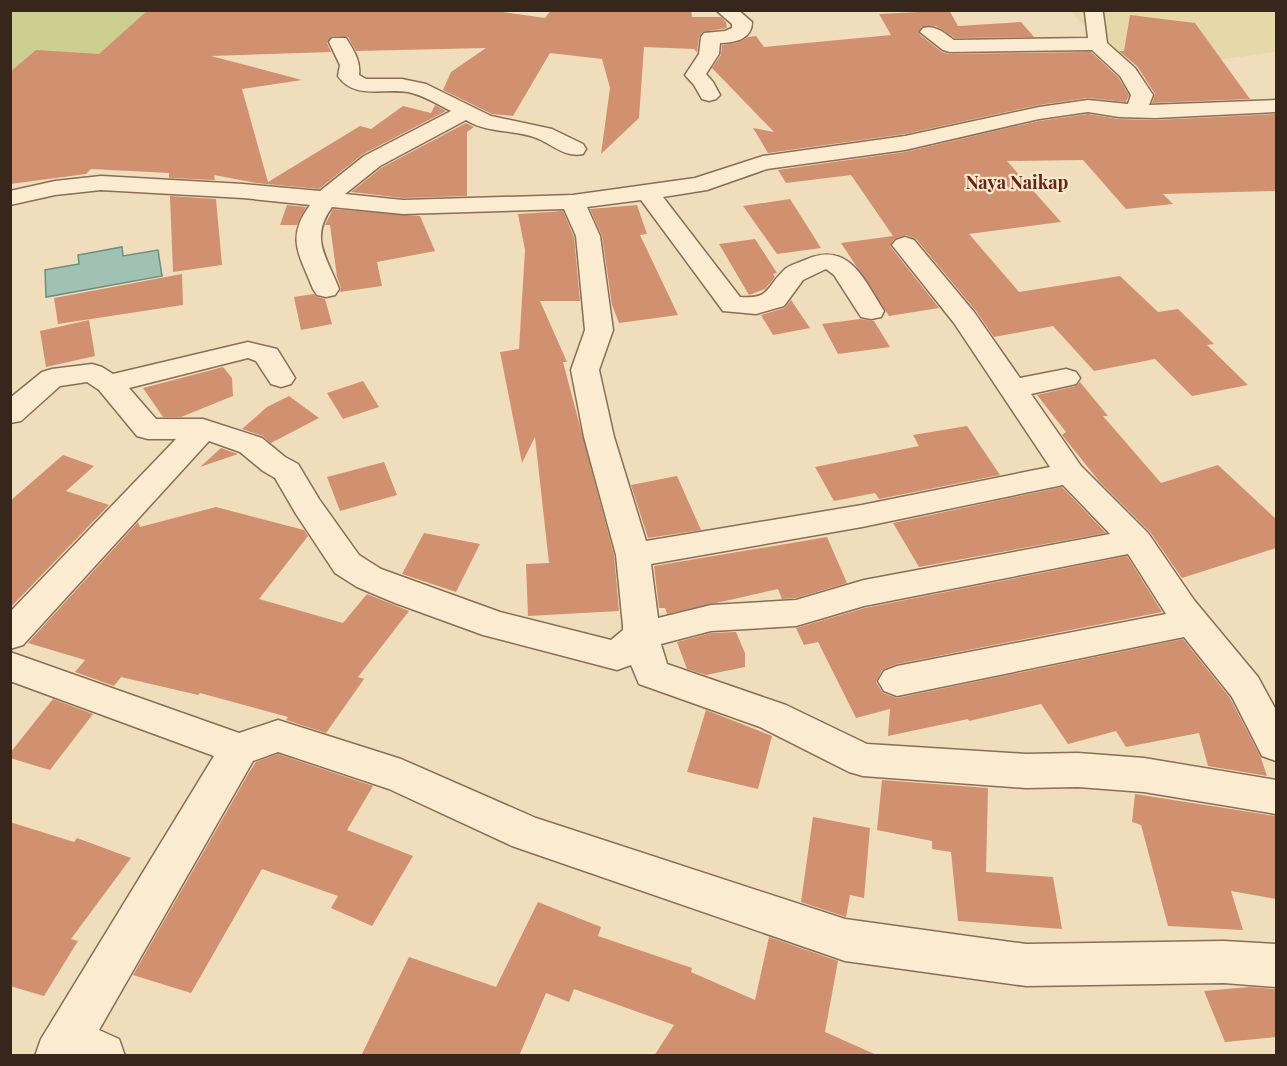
<svg xmlns="http://www.w3.org/2000/svg" width="1287" height="1066" font-family="'Playfair Display',serif">
<style>
.farmland{fill:#e6d8a9}
.green{fill:#cccf90}
.water{fill:#a1c1b5;stroke:#688f82;stroke-width:1.5}
.building{fill:#d19170}
.lines{fill:none;stroke-linecap:round;stroke-linejoin:round}
.minor-casing{stroke:#896d55;stroke-width:3}
.minor{fill:#fbebd0;fill-rule:evenodd}
.labels{text-anchor:middle;dominant-baseline:central;stroke-width:4.5;stroke-linejoin:round;paint-order:stroke}
.far-district-label{font-size:18px;font-weight:bold;fill:#662217;stroke:#f7e8cc}
</style>
<rect width="100%" height="100%" fill="#f0ddbc"/>
<!-- farmland -->
<path class="farmland" d="M1070 11H1276V52L1128 72Z"/>
<!-- green -->
<path class="green" d="M10 11H214L11 135Z"/>
<!-- water -->
<path class="water" d="M122 247 123 256 158 250 162 276 46 297 45 270 79 264 78 255Z"/>
<!-- building -->
<path class="building" d="M148 10H489L545 18 551 10H691L692 17H721L726 22 727 28 702 32 699 37 697 52 694 49 644 47 639 118 601 154 610 88 602 59 550 53 513 116 492 114 443 90 451 72 486 48 356 51 348 37 332 36 327 43 331 52 211 56 302 80 242 89 268 182 360 126 371 129 403 106 431 113 435 105 446 111 363 154 319 189 256 183 214 175 215 180 169 178V173L91 169 86 174 10 184V72L36 50 99 54Z
M918 10H949L958 26 1021 22 1034 37 955 38 936 26 921 27 919 34 942 52 949 54 1091 52 1118 77 1129 95 1126 102 1088 98 1039 105 905 134 768 153 753 128 774 132 712 68 721 55 722 45 737 43 748 37 756 36 764 47 891 35 879 14 918 12Z
M1130 15 1195 23 1250 99 1152 103 1155 94 1137 66 1119 51H1124Z
M1088 114 1119 119 1155 120 1276 114V191L1163 194 1173 204 1126 209 1083 160 1007 161 1061 222 969 234 1019 292 1120 276 1158 312 1178 309 1214 344 1207 345 1248 385 1192 396 1155 359 1094 371 1053 326 994 337 976 311 916 239 906 235 894 239 890 246 939 308 889 316 841 243 893 236 851 175 786 183 778 170 905 152 1039 121Z
M466 123 474 127 467 132V196L403 198 351 192 381 168Z
M170 196 216 199 222 265 173 272Z
M790 199 821 248 777 254 743 206Z
M287 205 306 207 297 225H280Z
M637 205 647 234 640 235 678 315 619 323 612 305 602 236 590 209Z
M333 209 420 216 435 251 377 262 382 286 340 292 341 288 337 277 330 225H325Z
M563 211 574 237 580 301H540L567 362H563L614 555 619 611 528 616 526 564 549 563 535 437 522 463 500 352 519 349 525 250 518 214Z
M755 239 777 273 773 274 775 277 765 289 749 295 719 244Z
M182 274 183 305 58 324 54 298Z
M314 294 317 297 325 299 332 324 301 330 294 297Z
M791 300 810 328 773 335 761 315 785 308Z
M860 319 874 321 890 347 838 354 822 324Z
M89 320 95 356 46 367 40 331Z
M223 367 232 378 233 396 181 417H163L143 388Z
M363 381 379 407 343 419 327 393Z
M1080 382 1108 416H1103L1161 483 1218 465 1276 519V548L1182 578 1150 532 1099 481 1062 435 1066 432 1037 395 1076 386Z
M289 396 319 418 271 443 263 436 242 429 267 407Z
M967 426 1000 475 879 499 875 493 834 501 815 467 919 446 913 435Z
M221 448 238 454 200 467Z
M63 455 94 466 66 491 109 505 10 608V501Z
M384 462 397 495 340 511 327 477Z
M677 476 701 530 648 538 631 485Z
M1062 487 1106 533 919 567 893 523Z
M216 507 304 530 308 536 259 599 343 623 367 594 409 611 358 677 364 679 326 733 286 720 288 717 200 693 198 695 121 677 114 686 75 672 85 660 28 643 138 522 140 527Z
M424 533 480 544 456 592 402 574Z
M827 537 847 583 796 598 782 599 778 589 667 614 665 608H659L654 566Z
M1127 556 1162 612 897 664 882 670 876 682 883 693 897 698 1183 639 1230 698 1261 758 1267 776 1208 766 1199 733 1126 747 1116 731 1068 744 1041 704 969 721 968 719 888 736 890 709 856 718 818 642 804 645 796 628 865 608Z
M736 632 745 653V667L706 675 687 669 677 642 711 633Z
M53 699 93 714 50 770 10 758V753Z
M706 710 772 736 758 789 687 772Z
M278 754 373 786 347 830 413 856 372 926 331 908 338 896 262 869 191 993 133 975 250 771 256 762Z
M882 780 988 788 986 872 1053 877 1062 929 958 921 951 852 932 849V841L877 830Z
M1135 794 1276 816V899L1231 891 1243 930 1168 926 1141 825 1132 822Z
M813 817 870 828 864 898 850 895 846 917 801 902Z
M10 822 74 842 77 838 131 858 71 939 78 941 44 996 10 986Z
M538 902 601 927 598 936 692 968 691 972 755 1000 769 937 838 961 825 1032 879 1056H654L674 1025 574 989 569 1002 546 993 519 1056H361L409 957 496 987Z
M1249 987 1276 989V1037L1225 1042 1204 991Z"/>
<g class="lines">
<defs>
<path id="minor" d="M716 10H738L752 22C752 39 735 43 720 43L719 54 706 74 713 82 720 95 716 99 709 101 702 99 694 85 685 75 699 54 701 37 704 33 725 31 732 28V24Z
M1086 10H1102L1103 13 1107 43 1135 68 1153 95 1149 105 1276 100V112L1155 118 1119 117 1088 112 1039 119 905 150 767 169 707 190 663 197 740 297C771 299 765 288 784 270 789 265 798 263 805 260 849 240 864 280 884 311L881 317 871 319 861 317 834 275 826 269 803 280 784 306 756 314 723 311 641 200 587 207 600 236 613 330 599 370 614 437 646 541 862 505 1050 467 954 323 892 245 896 240 905 237 914 240 974 312 1020 378 1066 369 1076 372 1080 378 1076 384 1031 394 1081 466 1148 533 1194 600 1258 677 1276 710V761L1262 756 1232 697 1184 637 897 696 884 691 878 681 884 671 897 666 1166 614 1128 554 864 606 796 626 711 631 661 644 667 664 786 705 867 744 1026 754 1078 753 1144 758 1276 780V814L1144 792 1078 787 1026 788 863 776 849 772 760 727 639 684 631 665 617 670 483 635 395 603 357 587 335 573 296 514 275 478 263 471 240 452 209 441 23 645 10 649V612L176 439H148L137 436 99 390 87 382 60 386 21 421 10 423V398L42 372 52 369 92 364 102 367 113 374 248 342 277 349 295 378 291 384 281 387 271 384 256 361 248 358 129 388 156 419H203L262 438 285 457 298 464 319 499 359 555 381 569 500 612 611 640 623 630V626L616 555 584 437 571 370 585 330 576 236 564 209 403 214 332 207C309 239 327 257 339 289L335 295 326 297 317 295 313 289C300 255 285 239 310 205L243 198 101 190 55 195 10 205V191L55 181 101 176 243 184 320 191 364 156 451 111C437 104 423 95 408 92 384 88 354 100 338 76L340 65 329 42 332 38H346C353 49 361 61 359 75L366 79H402L426 84 491 116 552 129 583 144 586 149 583 154C567 158 554 146 539 139 516 129 488 134 466 120L380 166 345 194 403 200 573 195 695 178 763 156 905 136 1039 107 1088 100 1128 104 1131 95 1120 76 1092 50 950 52 943 50 920 32 923 28C936 25 944 33 954 40L1088 38 1085 13ZM1063 485 1110 534 864 580 796 600 711 605 658 618 651 564 862 527Z
M10 652 239 733 278 720 401 759 536 818 845 919 1026 944 1224 941 1276 944V987L1224 983 1026 986 845 961 512 846 389 789 278 752 253 761 99 1030 119 1039 125 1056H35L41 1039 214 756 10 681Z"/>
</defs>
<!-- minor casing -->
<use href="#minor" class="minor-casing"/>
<!-- minor -->
<use href="#minor" class="minor"/>
</g>
<g class="labels">
<!-- far-district labels -->
<g class="far-district-label">
<text x="1017" y="182">Naya Naikap</text>
</g>
</g>
<!-- border -->
<rect width="1287" height="1066" fill="none" stroke="#37261b" stroke-width="24"/>
</svg>
